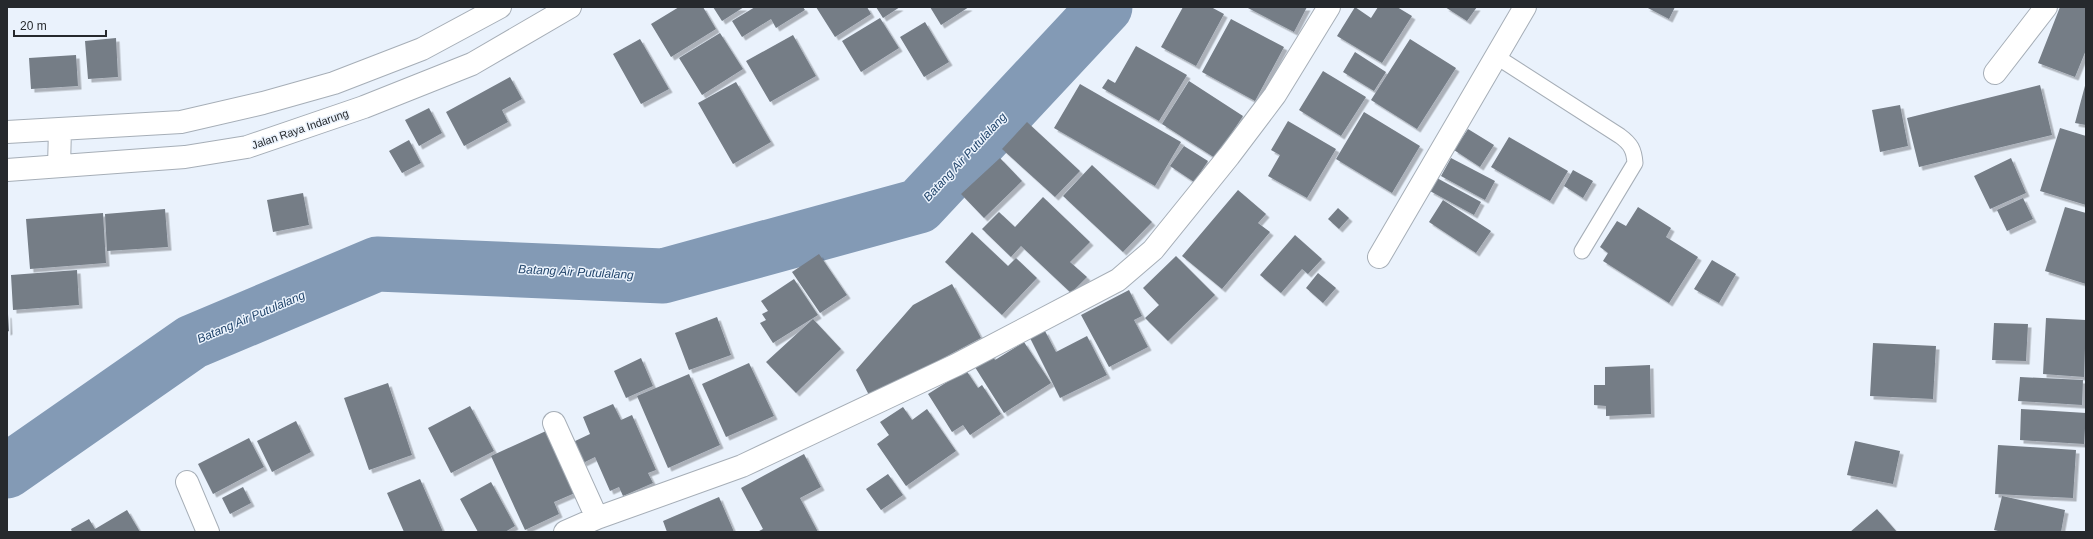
<svg xmlns="http://www.w3.org/2000/svg" width="2093" height="539" font-family="Helvetica,sans-serif">
<style>
.lines{fill:none;stroke-linecap:round;stroke-linejoin:round}
.river{stroke:#839ab5;stroke-width:55}
.building{fill:#757d86;filter:url(#shadow)}
.service-casing{stroke:#a6aeb7;stroke-width:17}
.minor-casing{stroke:#a6aeb7;stroke-width:24}
.trunk-casing{stroke:#a6aeb7;stroke-width:24}
.service{stroke:#fff;stroke-width:15}
.minor{stroke:#fff;stroke-width:22}
.trunk{stroke:#fff;stroke-width:22}
.labels{text-anchor:middle;dominant-baseline:central;stroke-width:3;stroke-linejoin:round;paint-order:stroke}
.street-label{font-size:11px;fill:#26292d;stroke:#eaf2fc}
.water-label{font-size:12px;font-style:italic;fill:#22456b;stroke:#eaf2fc}
</style>
<defs>
<filter id="shadow"><feDropShadow dx="3.5" dy="3.5" stdDeviation="0" flood-color="#0004"/></filter>
</defs>
<rect width="100%" height="100%" fill="#eaf2fc"/>
<g class="lines">
<!-- river -->
<path class="river" d="M7 471 192 342 377 264 663 276 919 206 1105 7"/>
</g>
<!-- building -->
<path class="building" d="M679 7H703L716 29 671 57 651 24Z
M713 7H744L722 21Z
M755 7H803L805 10 776 28 771 19 742 37 732 21Z
M816 7H867L871 14 835 37Z
M876 7H900L883 18Z
M930 7H969L941 25Z
M1183 7H1211L1224 14 1196 66 1161 47Z
M1246 7H1307L1294 32Z
M1355 7 1371 18 1378 7H1397L1412 16 1382 63 1337 36Z
M1445 7H1477L1467 21Z
M1646 7H1675L1669 19Z
M2060 7H2086V50L2075 77 2038 63Z
M880 18 899 48 861 72 842 41Z
M1231 19 1284 47 1255 101 1202 72Z
M925 22 949 62 924 77 900 37Z
M720 33 743 69 702 95 679 58Z
M793 35 816 76 770 102 746 61Z
M116 38 118 77 88 79 85 41Z
M640 39 669 89 641 104 613 54Z
M1410 39 1456 68 1417 129 1371 100Z
M1136 46 1187 75 1159 121 1102 88 1108 79 1115 83Z
M1355 52 1386 72 1374 91 1343 72Z
M76 55 78 86 31 89 29 58Z
M1323 71 1366 97 1341 136 1299 110Z
M510 77 522 99 502 110 508 122 464 146 446 112Z
M1189 81 1243 116 1215 158 1162 124Z
M736 82 771 142 733 164 698 103Z
M2086 82V125L2075 123Z
M1080 84 1181 142 1155 186 1054 128Z
M2040 85 2052 135 1919 167 1907 118Z
M1900 105 1908 146 1880 152 1872 110Z
M429 108 442 133 419 146 405 120Z
M1364 112 1420 146 1392 193 1336 159Z
M1288 121 1336 149 1307 198 1268 176 1280 155 1271 150Z
M1027 122 1080 171 1055 197 1002 149Z
M2060 128 2086 136V205L2040 191Z
M1468 129 1494 145 1480 167 1454 150Z
M1509 137 1568 171 1550 201 1491 167Z
M409 140 421 163 402 173 389 151Z
M1184 146 1208 161 1194 182 1170 166Z
M1000 158 1022 181 984 218 961 194Z
M1451 158 1495 181 1485 200 1441 176Z
M2011 158 2026 193 1990 209 1974 176Z
M1092 165 1152 222 1123 252 1063 196Z
M1573 170 1593 181 1583 198 1564 186Z
M1437 178 1481 202 1474 215 1430 191Z
M1238 190 1266 214 1258 223 1270 232 1222 289 1182 256Z
M303 193 309 225 273 232 267 200Z
M1043 197 1090 242 1070 262 1087 277 1071 293 1021 246 1011 257 982 229 999 212 1015 227Z
M2023 198 2033 219 2007 231 1997 210Z
M1443 200 1491 231 1476 253 1429 222Z
M1638 207 1671 228 1666 237 1698 257 1669 303 1603 261 1608 253 1600 247 1617 221 1626 226Z
M2065 207 2086 213V284L2045 271Z
M1338 208 1349 218 1339 229 1328 219Z
M165 209 168 247 107 251 105 214Z
M103 213 106 263 30 269 26 219Z
M972 232 1008 266 1016 258 1037 278 1002 315 945 262Z
M1295 235 1322 259 1308 274 1302 269 1281 293 1260 275Z
M819 254 847 295 820 313 792 272Z
M1176 256 1215 295 1168 341 1145 318 1159 305 1143 288Z
M1712 260 1736 274 1719 303 1694 289Z
M77 270 79 305 13 310 11 275Z
M1318 273 1336 288 1323 303 1306 288Z
M794 279 818 315 773 343 760 323 766 320 762 314 768 311 761 301Z
M952 284 981 338 870 397 856 370 913 305Z
M1129 290 1142 316 1134 320 1148 347 1109 367 1081 315Z
M8 314 9 331 7 332V315Z
M717 317 731 355 689 370 675 333Z
M2046 318 2086 320 2084 377 2043 374Z
M813 319 841 349 796 393 766 362Z
M1994 323 2028 324 2026 361 1992 360Z
M1045 331 1056 352 1087 336 1107 375 1060 398 1030 338Z
M1024 342 1051 383 1004 413 973 364 991 353 995 360Z
M1873 343 1936 346 1933 399 1870 396Z
M641 358 653 386 626 398 614 371Z
M749 363 774 416 726 437 702 384Z
M1650 365 1651 414 1606 416V406L1594 405V385H1605V367Z
M966 370 978 388 982 385 1001 414 970 435 963 425 952 432 928 394Z
M689 374 720 445 668 468 637 396Z
M2020 377 2083 380 2082 405 2018 401Z
M388 383 412 455 369 470 344 398Z
M613 404 621 420 632 415 656 470 648 473 653 483 623 496 619 487 610 491 595 457 583 463 573 442 590 434 583 417Z
M470 406 494 451 451 473 428 428Z
M903 407 912 420 927 409 956 451 906 486 877 444 889 435 880 422Z
M2021 409 2086 413 2084 444 2020 440Z
M296 421 311 452 272 472 257 441Z
M546 431 575 493 554 502 559 514 525 530 491 456Z
M249 438 264 467 213 494 198 464Z
M1855 441 1900 451 1893 484 1847 475Z
M1998 445 2076 450 2073 498 1995 494Z
M804 454 821 487 800 498 818 532H757L763 529 741 488Z
M888 474 903 495 881 510 866 489Z
M420 479 443 532H404L387 493Z
M491 482 515 526 505 532H478L460 499Z
M243 487 251 503 230 514 222 498Z
M2002 496 2065 510 2061 532H2002L1994 530Z
M719 497 734 532H667L663 521Z
M1877 509 1897 532H1850Z
M127 510 140 532H72L71 529 89 519 95 529Z"/>
<g class="lines">
<defs>
<path id="service" d="M1497 57 1620 136C1631 144 1634 150 1635 163L1582 251"/>
<path id="minor" d="M1995 73 2046 7
M1379 257 1525 7
M554 423 597 518
M187 482 208 532
M565 532 597 518 742 466 956 365 1118 280 1153 250 1229 156 1275 95 1329 7"/>
<path id="trunk" d="M7 132 181 122 263 103 334 83 422 49 500 7
M59 166 60 129
M7 170 185 157 247 147 364 107 472 64 570 7"/>
</defs>
<!-- service casing -->
<use href="#service" class="service-casing"/>
<!-- minor casing -->
<use href="#minor" class="minor-casing"/>
<!-- trunk casing -->
<use href="#trunk" class="trunk-casing"/>
<!-- service -->
<use href="#service" class="service"/>
<!-- minor -->
<use href="#minor" class="minor"/>
<!-- trunk -->
<use href="#trunk" class="trunk"/>
</g>
<g class="labels">
<!-- street labels -->
<g class="street-label">
<text transform="translate(300 129) rotate(-19)">Jalan Raya Indarung</text>
</g>
<!-- water labels -->
<g class="water-label">
<text transform="translate(965 157) rotate(-47)">Batang Air Putulalang</text>
<text transform="translate(576 272) rotate(3)">Batang Air Putulalang</text>
<text transform="translate(251 317) rotate(-23)">Batang Air Putulalang</text>
</g>
</g>
<!-- border -->
<rect width="2093" height="539" fill="none" stroke="#26292d" stroke-width="16"/>
<!-- scale -->
<path d="M14 30v6h92v-6" fill="none" stroke="#26292d" stroke-width="2"/>
<text x="20" y="30" font-size="12" fill="#26292d" stroke="#eaf2fc" stroke-width="3" paint-order="stroke">20 m</text>
</svg>
